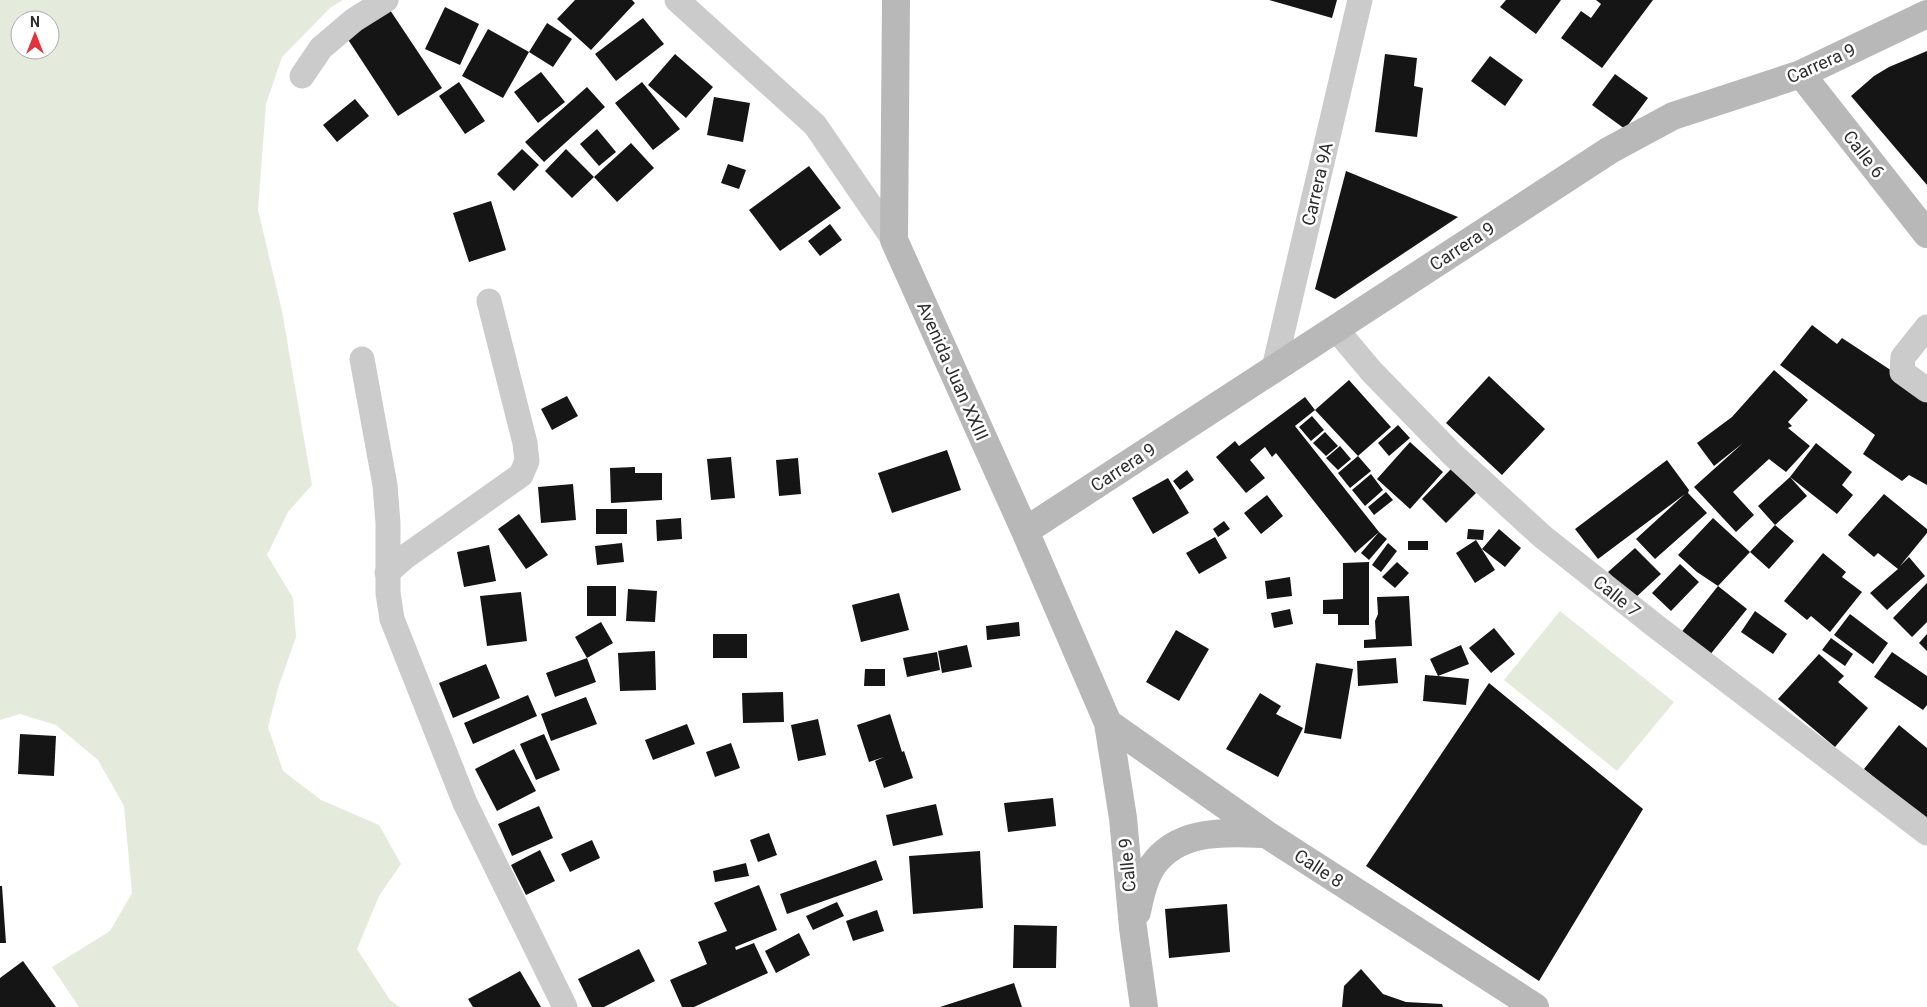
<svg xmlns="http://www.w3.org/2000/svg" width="1927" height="1007" font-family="Roboto,sans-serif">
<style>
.green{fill:#e4ebdc;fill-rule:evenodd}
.building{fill:#151515}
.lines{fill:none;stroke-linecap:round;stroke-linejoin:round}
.street{stroke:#cbcbcb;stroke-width:25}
.secondary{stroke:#b8b8b8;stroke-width:28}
.labels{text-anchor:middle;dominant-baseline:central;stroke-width:5;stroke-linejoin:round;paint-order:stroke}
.street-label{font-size:18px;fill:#2e2e2e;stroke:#fff}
</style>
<rect width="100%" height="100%" fill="#fff"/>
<!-- green -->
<path class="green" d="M0 0H343L330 8 282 57 266 104 258 210 282 311 312 485 288 512 267 555 293 598 296 637 279 685 268 727 283 771 321 800 379 825 401 864 379 896 357 949 390 1000 400 1007H79L52 967 110 931 132 893 124 806 98 760 56 725 20 714 0 720ZM20 20H50V50H20Z
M1560 611 1674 702 1617 771 1504 680Z"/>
<!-- building -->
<path class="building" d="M575 0H632L635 3 591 50 557 19Z
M1269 0H1337L1332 18Z
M1506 0H1561L1536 34 1500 7Z
M1596 0H1653L1602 68 1561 38 1581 11 1591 18 1601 4Z
M445 7 479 24 460 65 425 49Z
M390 10 442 88 398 116 347 38Z
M643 18 664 44 616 81 595 54Z
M547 23 572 39 553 67 529 52Z
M488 29 529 52 503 98 462 76Z
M1927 51V185L1851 96 1874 76 1889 67Z
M675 54 713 87 686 118 648 85Z
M1385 54 1417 58 1414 86 1423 88 1417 137 1375 132Z
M1490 56 1523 80 1505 106 1471 81Z
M541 72 565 102 538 123 514 92Z
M1615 74 1648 98 1625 129 1592 105Z
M459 82 485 121 465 134 439 96Z
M642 82 680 129 653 150 615 103Z
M587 87 605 107 544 162 525 142Z
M714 97 750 103 743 142 707 135Z
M355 99 369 116 337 142 323 125Z
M597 129 616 152 599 166 580 144Z
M631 143 654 168 617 202 594 177 572 198 545 171 566 149 594 177Z
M522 149 539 165 514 191 497 174Z
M728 164 746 170 739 189 721 183Z
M809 166 841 208 780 251 749 210Z
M1346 171 1458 217 1335 299 1315 289Z
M491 201 506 250 469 262 453 213Z
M830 224 842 240 820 256 808 241Z
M1812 325 1837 344 1842 338 1927 394V485L1909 475 1902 481 1863 454 1875 435 1780 365Z
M1774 370 1808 400 1788 422 1792 426 1788 428 1810 446 1786 472 1769 459 1733 492 1754 515 1736 532 1694 487 1743 443 1714 466 1697 443 1732 417Z
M1489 376 1545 429 1502 475 1446 423Z
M1349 380 1391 427 1358 456 1315 410 1295 426 1379 532 1355 553 1276 453 1272 457 1265 447 1250 460 1265 478 1246 493 1216 457 1235 441 1239 446 1305 397 1315 410Z
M567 396 578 416 552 430 541 409Z
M1312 416 1324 430 1311 441 1299 427Z
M1398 425 1410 438 1389 456 1378 443Z
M1325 432 1338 446 1326 456 1313 443Z
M1410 442 1443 472 1410 509 1377 479Z
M1816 443 1852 472 1842 485 1853 495 1837 514 1790 477Z
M1340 446 1351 459 1338 470 1326 458Z
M947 450 961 490 892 513 878 473Z
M1358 456 1371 471 1350 488 1338 473Z
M731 457 735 498 711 500 707 459Z
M798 458 801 494 779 496 776 460Z
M1667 460 1689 490 1688 493 1707 513 1655 559 1636 539 1685 494 1598 559 1575 529Z
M635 467V473H662V500L611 503 610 468Z
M1451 469 1476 493 1446 523 1422 499Z
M1187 470 1194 480 1180 490 1173 481Z
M1371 474 1383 490 1365 506 1352 490Z
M1790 477 1807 496 1775 525 1758 506Z
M1168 478 1189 513 1153 534 1132 498Z
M573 484 576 520 541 523 538 487Z
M1386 492 1393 500 1374 515 1368 507Z
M1884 494 1927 529V533L1900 566 1909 557 1925 576 1887 610 1870 593 1898 569 1878 553 1874 557 1848 535Z
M1267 495 1283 516 1261 534 1244 513Z
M596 509H627V534H596Z
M519 514 548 555 526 569 498 529Z
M681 518 682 539 657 541 656 520Z
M1713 518 1750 552 1718 586 1697 572 1678 555Z
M1224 521 1230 529 1218 537 1213 529Z
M1775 525 1794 541 1769 569 1750 552Z
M1468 529 1484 530 1483 540 1467 539Z
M1499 529 1521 548 1505 567 1482 549Z
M1379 532 1387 539 1369 560 1361 553Z
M1215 537 1227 558 1199 574 1186 553Z
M1476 540 1495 570 1475 583 1456 553Z
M1408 541H1428V550H1408Z
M622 543 624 562 597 565 595 546Z
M1388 543 1397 551 1381 572 1372 565Z
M489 545 496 581 464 587 457 552Z
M1635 548 1661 574 1634 599 1608 572Z
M1823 553 1846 572 1842 577 1862 592 1830 632 1811 616 1807 620 1784 601Z
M1369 562V625H1338V614H1323V600L1343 599V563Z
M1397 562 1409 573 1395 588 1382 577Z
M1680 564 1699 582 1671 611 1652 593Z
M1290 577 1292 596 1267 599 1265 581Z
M1927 583V622L1912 637 1893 618Z
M587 586H616V616H587Z
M1718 586 1747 609 1709 656 1680 634Z
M628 589 657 591 655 622 626 621Z
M521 592 527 641 487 646 480 596Z
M899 593 909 630 861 642 852 605Z
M1409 596 1412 646 1364 648V640L1376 639 1375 621 1378 614 1377 597Z
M1290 609 1293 624 1274 628 1271 613Z
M1755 611 1787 634 1773 654 1741 632Z
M1850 614 1888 643 1873 664 1834 635Z
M601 622 613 643 587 658 575 637Z
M1019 622 1020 636 987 640 986 626Z
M1494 628 1515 654 1491 673 1469 648Z
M1176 630 1209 649 1179 701 1146 682Z
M713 634H747V658H713Z
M1927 634V651L1919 643Z
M1831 638 1853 654 1845 666 1822 650Z
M967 645 972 667 942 673 938 651Z
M1461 645 1469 664 1438 676 1469 679 1466 705 1423 701 1425 675 1438 676 1430 659Z
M655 651 656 690 620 691 618 653Z
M937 652 940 670 907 677 903 658Z
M1892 652 1927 676V705L1923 710 1874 677Z
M1819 654 1844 676 1838 682 1868 708 1835 747 1778 699Z
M587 658 596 682 555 697 546 673Z
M1396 658 1398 683 1358 686 1357 661Z
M1316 663 1353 669 1341 739 1304 733Z
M486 664 500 698 453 718 439 683Z
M865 669H885V686H864Z
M1489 683 1643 809 1539 981 1366 866Z
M783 692 784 722 743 723 742 693Z
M1260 693 1281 706 1276 714 1303 728 1278 777 1226 749Z
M528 695 537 716 473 744 464 723Z
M586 697 597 724 551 741 541 714Z
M890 714 902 752 904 751 913 778 884 788 875 761 884 757 869 762 857 725Z
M818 719 826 755 798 761 791 725Z
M687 724 695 744 653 760 645 740Z
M1899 725 1927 748V821L1864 769Z
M20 734 56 736 54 776 18 774Z
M544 734 560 770 536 780 520 744Z
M731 743 740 768 715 777 706 752Z
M514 749 536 791 497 811 475 769Z
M1053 798 1056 826 1008 832 1004 803Z
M936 804 943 835 893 846 886 815Z
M539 806 553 838 512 856 498 824Z
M769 833 777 855 758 862 750 840Z
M592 840 600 858 570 872 561 854Z
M540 850 555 881 526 895 511 865Z
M980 851 983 908 913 914 909 856Z
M876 860 883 880 787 914 780 894Z
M746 863 749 876 715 882 713 871Z
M759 885 777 930 735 947 736 950 754 943 768 973 694 1007H682L670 980 707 964 698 942 727 931 714 903Z
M0 886H2L6 943H0Z
M837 902 844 916 813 930 806 916Z
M1227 904 1230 952 1169 958 1165 909Z
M877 910 884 931 853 941 846 921Z
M1014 925 1057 926 1056 968H1013Z
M799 933 810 955 776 973 765 951Z
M639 949 655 981 604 1007H592L578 979Z
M23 961 56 1007H0V978Z
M1361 969 1383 994 1406 1002 1442 1004 1443 1007H1342L1344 986Z
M520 971 541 1007H473L468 999Z
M1014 983 1022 1007H940Z"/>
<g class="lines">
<!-- street -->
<path class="street" d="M677 0 815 125 894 240
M302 76 321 48 354 20 386 0
M1927 327 1903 357 1902 372 1927 390
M1335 328 1372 372 1452 454 1543 537 1658 628 1927 833
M362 359 385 485 388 523V593L392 619 465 803 565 1007
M1274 368 1360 0
M387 573 405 557 521 475 527 461 525 443 489 301"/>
<!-- secondary -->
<path class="secondary" d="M896 0 894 240 1025 531 1108 723 1123 818 1133 928 1144 1007
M1801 74 1927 234
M1025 531 1610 150 1673 116 1801 74 1927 14
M1108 723 1266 834 1535 1007
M1137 912C1140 896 1144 878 1153 865 1180 828 1225 833 1266 834"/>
</g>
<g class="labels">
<!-- street labels -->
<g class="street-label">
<text transform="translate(1821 63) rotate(-24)">Carrera 9</text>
<text transform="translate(1864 154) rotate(52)">Calle 6</text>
<text transform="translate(1317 184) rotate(-77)">Carrera 9A</text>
<text transform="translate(1462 246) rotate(-33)">Carrera 9</text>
<text transform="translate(953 371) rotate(66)">Avenida Juan XXIII</text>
<text transform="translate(1123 467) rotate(-33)">Carrera 9</text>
<text transform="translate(1617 596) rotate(39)">Calle 7</text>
<text transform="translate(1127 865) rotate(-95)">Calle 9</text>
<text transform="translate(1319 868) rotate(33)">Calle 8</text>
</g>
</g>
<!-- north arrow -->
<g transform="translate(35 35)"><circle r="24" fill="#ffffff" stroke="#ababab"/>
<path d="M0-4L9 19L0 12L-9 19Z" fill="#e3323b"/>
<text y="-8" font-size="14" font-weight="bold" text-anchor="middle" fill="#2e2e2e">N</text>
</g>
</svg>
